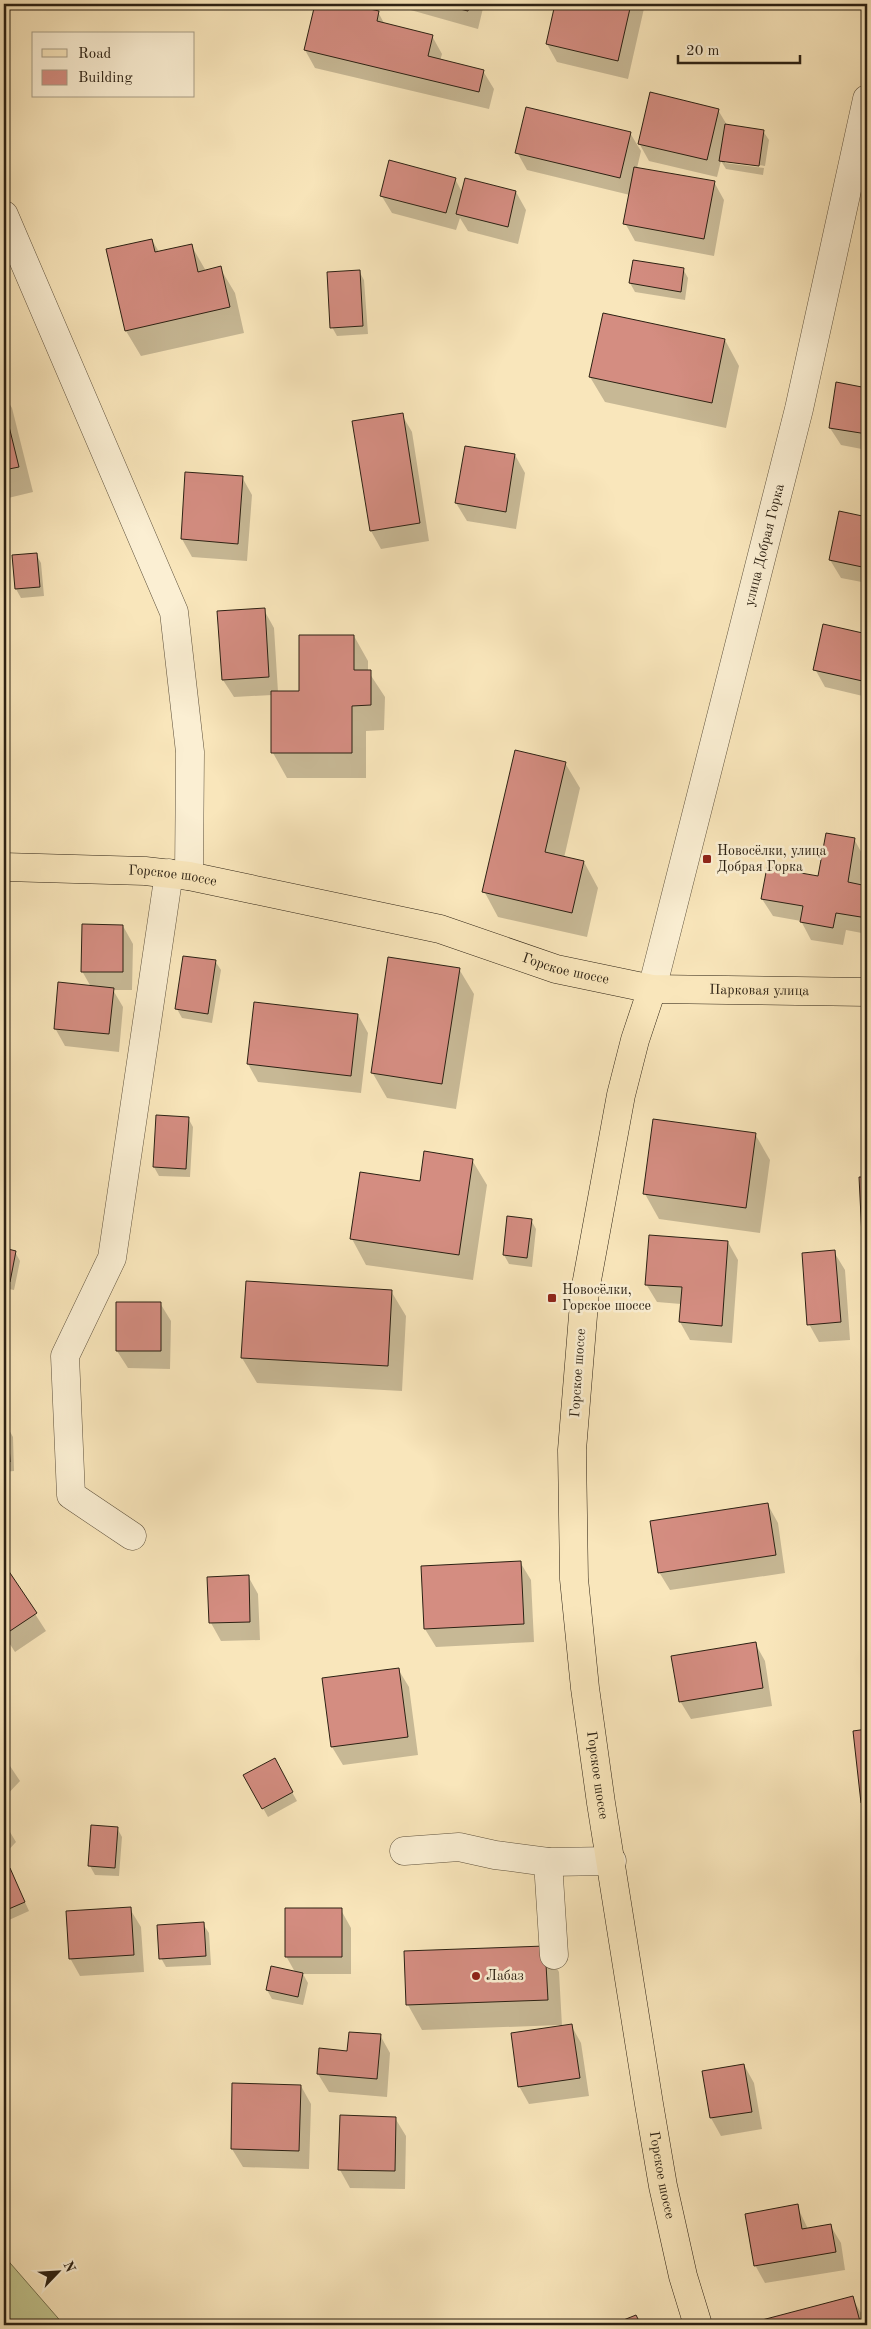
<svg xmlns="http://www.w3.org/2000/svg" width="871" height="2329" font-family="'Old Standard TT',serif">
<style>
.green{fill:#c1c48d;stroke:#767250}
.shadow{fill:#0003}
.building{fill:#d48d81;stroke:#2c2113}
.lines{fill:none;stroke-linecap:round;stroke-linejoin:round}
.minor-casing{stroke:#5f523d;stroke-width:29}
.major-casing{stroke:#2c2113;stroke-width:29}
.minor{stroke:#fbefd3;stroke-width:28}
.major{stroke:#f9e6bb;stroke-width:28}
.poi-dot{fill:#8f2418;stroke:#fbefd3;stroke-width:2}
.labels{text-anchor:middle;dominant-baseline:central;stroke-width:5;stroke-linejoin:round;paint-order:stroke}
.street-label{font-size:14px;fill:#2c2113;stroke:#fbefd3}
.poi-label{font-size:14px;fill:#2c2113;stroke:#fbefd3;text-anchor:start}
</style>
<rect width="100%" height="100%" fill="#f9e6bb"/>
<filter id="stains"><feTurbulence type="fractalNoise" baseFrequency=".004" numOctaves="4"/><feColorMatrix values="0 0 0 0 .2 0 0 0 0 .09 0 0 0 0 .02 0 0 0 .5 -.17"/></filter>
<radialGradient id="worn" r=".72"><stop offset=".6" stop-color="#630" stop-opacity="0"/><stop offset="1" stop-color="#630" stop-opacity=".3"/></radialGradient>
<!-- green -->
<path class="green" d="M4 2256 64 2325H4Z"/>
<!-- shadow -->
<path class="shadow" d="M316 4H341L378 12 385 25 432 36 442 54 440 61 483 71 494 89 489 109 315 68 305 50Z
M404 4H484L478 29 407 9Z
M557 4H645L628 79 557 62 547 44Z
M718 110 727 125 763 131 769 140 765 166 725 160V163L764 168 763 175 726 169 721 161 717 177 649 161 639 143Z
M630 133 641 151 637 168 714 182 724 200 714 256 635 241 625 223 630 195 527 170 517 152Z
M455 179 462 192H516L526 210 518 244 468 231 460 218 456 230 392 213 381 195Z
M152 240 159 252 191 245 206 271 220 268 235 293 244 333 141 356 126 331 108 250Z
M683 269 688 278 685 300 635 292 630 283Z
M359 271 364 280 368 334 337 336 332 327Z
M725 340 739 366 726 428 605 402 590 377Z
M837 384 867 389V450L841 445 830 428Z
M4 395 12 408 33 492 4 499Z
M402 415 412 432 429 541 381 549 371 531 354 422Z
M515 455 525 473 516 529 467 521 456 503Z
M242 477 252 495 247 561 192 557 182 539Z
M840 513 867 518V583L841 578 830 560Z
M36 554 41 563 44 596 21 598 16 589Z
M264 610 274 628 278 692H301L354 636 368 661V671L385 697 384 730 366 731V778H287L273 753 272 695 234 697 223 680Z
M824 626 867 635V697L825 687 815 669Z
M565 763 580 788 564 858 584 862 598 888 587 937 498 917 484 891Z
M854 839 864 857 860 886 867 887V934L846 930 843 945 811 940 801 921 773 916 762 899 819 877Z
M123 926 133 944 132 990H113L123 1007 119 1052 65 1046 55 1028 91 987 82 971Z
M215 961 221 970 212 1023 182 1018 177 1009Z
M459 969 474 994 456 1109 387 1098 372 1072Z
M358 1015 368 1033 361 1093 258 1082 248 1064Z
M188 1118 193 1127 190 1177 159 1176 154 1167Z
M755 1134 770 1160 760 1233 659 1219 645 1194Z
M472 1160 487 1185 473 1280 366 1265 352 1239 361 1173 421 1182Z
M861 1178H867V1244L863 1237Z
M509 1217 531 1220 536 1229 532 1267 509 1264 504 1255Z
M728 1242 738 1260 732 1343 690 1340 680 1322 681 1304 657 1302 646 1284Z
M4 1249 15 1252 20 1261 14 1290 4 1288Z
M834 1252 845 1270 850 1340 819 1342 809 1324Z
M391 1291 406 1316 402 1391 257 1383 242 1358Z
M160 1303 171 1321 170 1369 128 1368 117 1351Z
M8 1428 13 1437 14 1471 4 1472V1429Z
M768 1505 778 1523 785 1573 670 1590 659 1572Z
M520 1562 531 1580 534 1642 436 1647 425 1629 422 1568Z
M6 1569 46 1631 15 1652 4 1635V1571Z
M248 1576 258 1594 260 1640 221 1641 211 1623 209 1578Z
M755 1643 765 1661 772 1706 691 1719 680 1701Z
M398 1669 409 1687 418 1755 343 1765 332 1747 323 1679Z
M867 1731V1812L862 1802 854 1732Z
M4 1757 20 1781 4 1798Z
M274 1760 297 1801 268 1817 263 1808Z
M4 1822 16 1842 4 1855Z
M117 1828 122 1837 119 1876 95 1875 90 1866Z
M10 1869 29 1911 9 1920 4 1911V1872Z
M130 1909 141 1927 144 1972 80 1976 70 1958Z
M341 1910 351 1928V1974H303L308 1983 303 2005 272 1999 267 1990 295 1972 286 1956Z
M203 1924 209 1933 211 1965 166 1967 161 1958Z
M545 1947 559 1972 562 2026 571 2025 581 2043 589 2096 529 2104 519 2086 560 2025 422 2030 408 2005 405 1953Z
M380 2035 390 2053 387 2097 329 2092 318 2074 320 2050 348 2052Z
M744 2065 754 2083 762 2129 721 2136 711 2118 703 2072Z
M301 2086 311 2104 309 2169 243 2167 232 2149Z
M395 2118 406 2136 405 2189 350 2188 340 2170Z
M797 2206 808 2229 830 2225 841 2243 845 2270 765 2283 755 2265Z
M852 2298 863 2316 865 2325H765L764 2321Z"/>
<!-- building -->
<path class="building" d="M315 4H347L379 11 377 21 433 35 428 56 484 70 479 92 304 50Z
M440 4H470L468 11Z
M555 4H631L618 61 546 44Z
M650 92 719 109 707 160 638 144Z
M526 107 631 132 620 178 515 153Z
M725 124 764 130 759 166 719 161Z
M389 160 456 178 446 213 380 196Z
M634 167 715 181 704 239 623 224Z
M465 178 516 191 508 227 456 214Z
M152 239 155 252 192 244 198 272 221 266 230 307 125 331 106 249Z
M633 260 684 268 681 292 629 283Z
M360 270 363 326 330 328 327 272Z
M603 313 725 339 712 403 589 377Z
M836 382 867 388V434L829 428Z
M4 406 19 467 4 470Z
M403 413 420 523 370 531 352 421Z
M465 446 515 454 506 512 455 503Z
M185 472 243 476 238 544 181 539Z
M839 511 867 517V568L829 560Z
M37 553 40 587 15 589 12 555Z
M265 608 269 677 222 680 217 611Z
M823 624 867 634V682L813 670Z
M299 635H354V670H371V705L352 706V753H271V691H299Z
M515 750 566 762 545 852 584 861 572 913 482 892Z
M826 833 855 838 848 882 867 886V918L836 913 833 928 800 922 803 906 761 899 767 867 818 876Z
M82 924 123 925V972H81Z
M183 956 216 960 208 1014 175 1009Z
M388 957 460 968 442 1084 371 1073Z
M58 982 114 988 109 1034 54 1029Z
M254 1002 358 1014 351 1076 247 1064Z
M156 1115 189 1117 186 1169 153 1167Z
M653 1119 756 1133 746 1208 643 1194Z
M424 1151 473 1159 459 1255 350 1239 360 1172 420 1181Z
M859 1177H867V1237H862Z
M507 1216 532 1219 527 1258 503 1255Z
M649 1235 728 1241 722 1326 679 1322 682 1287 645 1285Z
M4 1248 16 1251 10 1282 4 1281Z
M835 1250 841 1322 807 1325 802 1253Z
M246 1281 392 1290 388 1366 241 1358Z
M116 1302H161V1351H116Z
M4 1427H8L10 1462 4 1463Z
M768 1503 776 1555 658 1573 650 1521Z
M521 1561 524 1624 424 1629 421 1566Z
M6 1567 37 1613 4 1635V1569Z
M249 1575 250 1622 209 1623 207 1577Z
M756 1642 763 1688 679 1702 671 1656Z
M399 1668 408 1737 331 1747 322 1678Z
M867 1729V1802L861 1803 853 1731Z
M275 1758 293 1792 262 1809 243 1775Z
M91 1825 118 1827 115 1868 88 1866Z
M10 1868 25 1902 4 1911V1871Z
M131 1907 134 1955 69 1959 66 1911Z
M285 1908H342V1957H285Z
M204 1922 206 1956 159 1959 157 1925Z
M545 1946 548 2000 406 2005 404 1951Z
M271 1966 303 1973 298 1997 266 1990Z
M572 2024 580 2078 518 2087 511 2033Z
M349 2032 381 2034 377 2079 317 2074 319 2048 347 2051Z
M744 2064 752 2112 710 2118 702 2071Z
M232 2083 301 2085 299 2151 231 2149Z
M340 2115 396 2117 395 2171 338 2170Z
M798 2204 802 2229 831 2224 836 2252 754 2266 745 2214Z
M853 2296 861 2325H763L762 2320Z
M636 2315 641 2325H611Z"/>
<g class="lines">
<defs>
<g id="minor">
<path d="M4 215 174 612 190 752 189 876"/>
<path id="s1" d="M652 989 799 409 867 99"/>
<path d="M132 1536 71 1495 65 1356 112 1258 169 873"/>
<path d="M404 1851 459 1847 495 1855 548 1862 612 1861"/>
<path d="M548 1862 554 1955"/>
</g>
<g id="major">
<path id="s2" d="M4 867 145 871 189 876 440 929 556 969 652 989 867 992"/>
<path id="s3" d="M652 989 635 1040 621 1095 585 1291 572 1450 574 1579 585 1688 601 1803 649 2104 663 2186 683 2276 698 2325"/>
</g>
</defs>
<!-- minor casing -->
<use href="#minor" class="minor-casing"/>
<!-- major casing -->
<use href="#major" class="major-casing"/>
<!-- minor -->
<use href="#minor" class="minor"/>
<!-- major -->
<use href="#major" class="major"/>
</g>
<!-- markers -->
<g class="poi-dot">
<rect x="702" y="854" width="10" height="10" rx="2.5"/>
<rect x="547" y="1293" width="10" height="10" rx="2.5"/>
<circle cx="476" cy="1976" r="5"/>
</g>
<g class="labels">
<!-- street labels -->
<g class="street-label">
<text stroke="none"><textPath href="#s1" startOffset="458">улица Добрая Горка</textPath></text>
<text stroke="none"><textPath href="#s2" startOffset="169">Горское шоссе</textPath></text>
<text stroke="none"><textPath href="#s2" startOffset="574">Горское шоссе</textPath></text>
<text stroke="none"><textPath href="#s2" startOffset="770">Парковая улица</textPath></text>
<text transform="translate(578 1373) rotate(-86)">Горское шоссе</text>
<text stroke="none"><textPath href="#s3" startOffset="796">Горское шоссе</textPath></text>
<text stroke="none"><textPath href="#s3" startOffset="1201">Горское шоссе</textPath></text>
</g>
<!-- poi labels -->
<g class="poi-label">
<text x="717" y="851">Новосёлки, улица<tspan x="717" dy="16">Добрая Горка</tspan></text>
<text x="562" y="1290">Новосёлки,<tspan x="562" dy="16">Горское шоссе</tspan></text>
<text x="486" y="1976">Лабаз</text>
</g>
</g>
<!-- margin -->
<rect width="871" height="2329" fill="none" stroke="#f9e6bb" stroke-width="20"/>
<rect x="5" y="5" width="861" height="2319" fill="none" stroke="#2c2113" stroke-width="2.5"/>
<rect x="10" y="10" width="851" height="2309" fill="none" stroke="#2c2113"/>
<!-- legend -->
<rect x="32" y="32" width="162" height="65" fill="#fbefd3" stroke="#a89d86"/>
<rect x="42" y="49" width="25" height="8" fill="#f9e6bb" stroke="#a89d86"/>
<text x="78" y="58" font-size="15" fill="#2c2113">Road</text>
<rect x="42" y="70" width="25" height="15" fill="#d48d81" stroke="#a89d86"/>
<text x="78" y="82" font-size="15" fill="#2c2113">Building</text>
<!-- north arrow -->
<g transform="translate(58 2272) rotate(65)" stroke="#fbefd3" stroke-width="4" paint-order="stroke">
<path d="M0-4L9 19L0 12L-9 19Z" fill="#2c2113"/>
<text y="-8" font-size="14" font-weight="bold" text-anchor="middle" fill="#2c2113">N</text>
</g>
<!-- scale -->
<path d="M678 55v8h122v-8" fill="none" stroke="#2c2113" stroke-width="2.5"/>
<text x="686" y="55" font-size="15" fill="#2c2113" stroke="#fbefd3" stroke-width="4" paint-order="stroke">20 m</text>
<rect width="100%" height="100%" filter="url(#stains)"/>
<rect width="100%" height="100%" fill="url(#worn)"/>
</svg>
